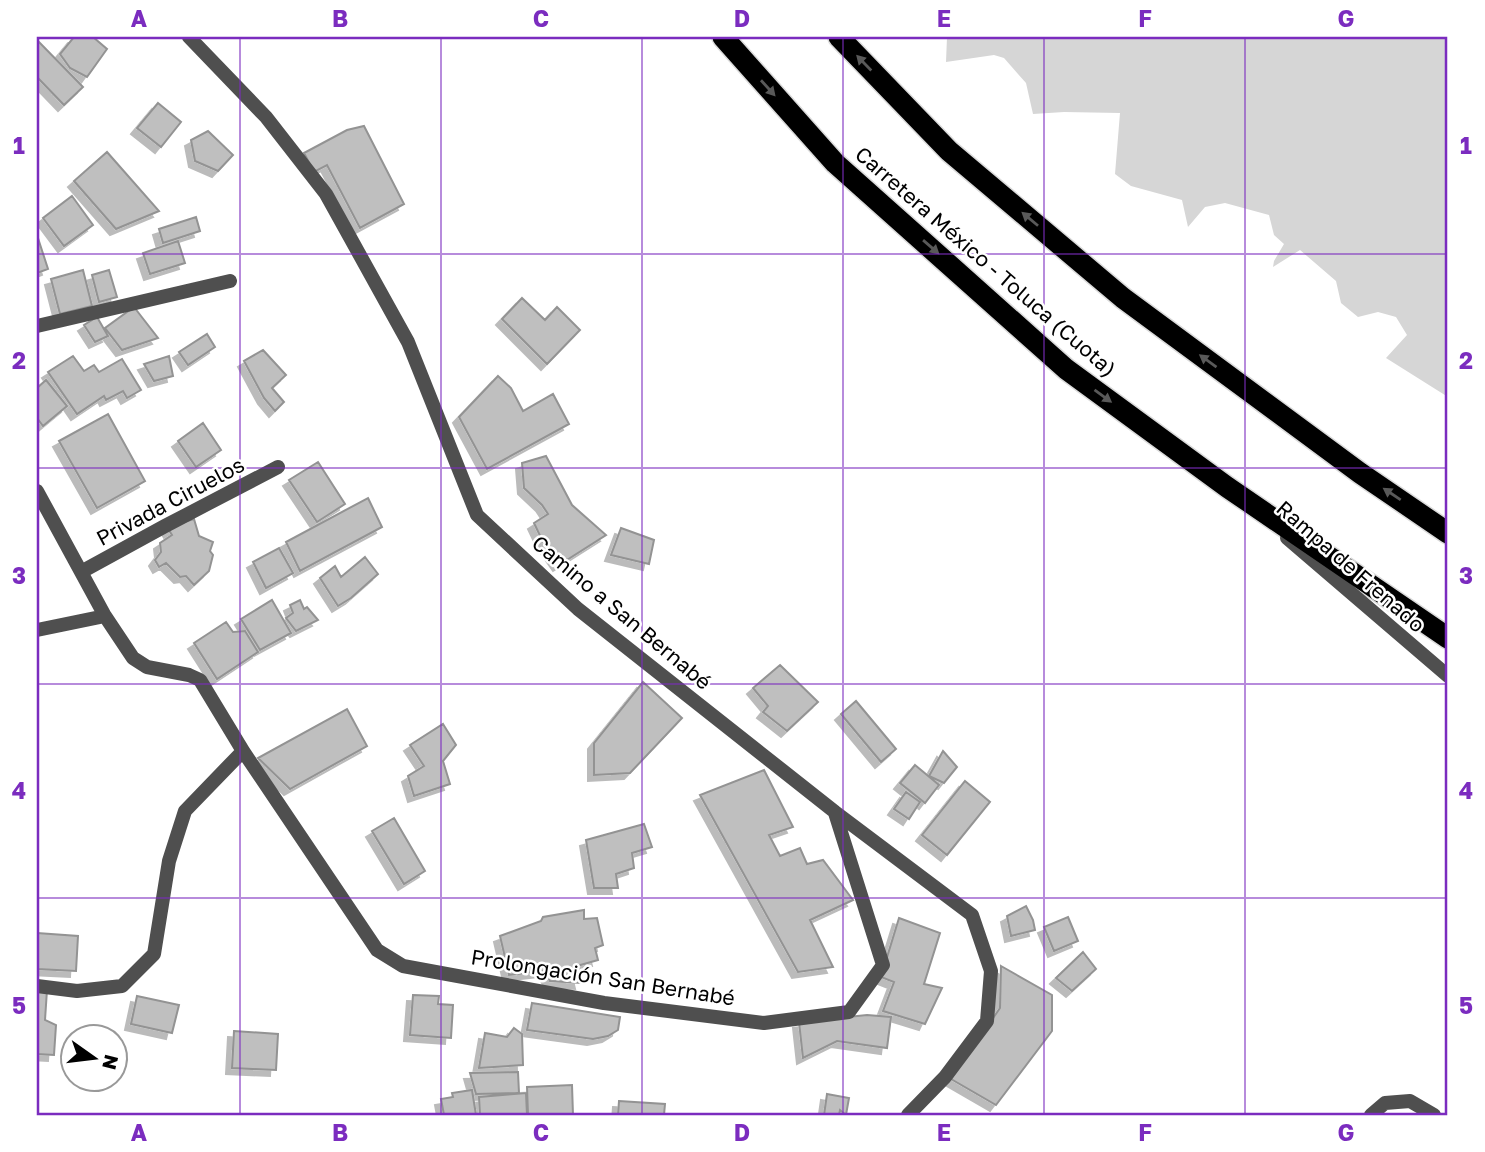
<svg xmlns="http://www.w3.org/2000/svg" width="1485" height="1152" font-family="'Golos Text',sans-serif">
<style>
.green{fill:#d6d6d6}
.building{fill:#bfbfbf;stroke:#939393;stroke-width:2;filter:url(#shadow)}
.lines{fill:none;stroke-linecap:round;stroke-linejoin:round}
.motorway-casing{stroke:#dbdbdb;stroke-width:24}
.service{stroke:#4f4f4f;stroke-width:14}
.minor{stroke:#4f4f4f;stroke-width:14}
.motorway{stroke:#000;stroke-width:21}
.oneway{fill:#595959}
.grid{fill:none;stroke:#7b2cbf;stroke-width:2;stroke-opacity:0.55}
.labels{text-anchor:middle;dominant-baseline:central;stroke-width:5;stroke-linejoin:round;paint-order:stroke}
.street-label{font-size:21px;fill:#000;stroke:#fff}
.neatline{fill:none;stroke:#7b2cbf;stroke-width:2.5}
.grid-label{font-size:23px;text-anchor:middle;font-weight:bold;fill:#7b2cbf}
</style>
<defs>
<filter id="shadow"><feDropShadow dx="-6" dy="6" stdDeviation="0" flood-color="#0004"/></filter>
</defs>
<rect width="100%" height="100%" fill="#fff"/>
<!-- green -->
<path class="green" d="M947 37H1448V397L1386 358 1407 335 1396 317 1378 312 1358 317 1341 303 1336 281 1300 250 1273 267 1274 261 1284 244 1274 235 1269 215 1225 203 1205 207 1188 227 1182 200 1131 186 1115 174 1120 113 1064 112 1033 114 1026 83 1004 58 994 55 946 62Z"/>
<!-- building -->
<path class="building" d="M74 37H93L107 49 87 77 70 68 60 54Z
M37 40 83 87 64 105 37 77Z
M158 103 181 122 161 147 137 128Z
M364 126 404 204 360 228 327 165 314 172 304 153 347 130Z
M208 131 233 155 218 171 195 161 191 140Z
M107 152 159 211 116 229 74 181Z
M72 196 93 225 64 246 43 218Z
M196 217 200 231 163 243 159 229Z
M37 235 48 269 37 273Z
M178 241 185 263 150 274 143 253Z
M83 270 92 306 60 314 51 279Z
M109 270 117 297 99 302 92 275Z
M522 298 545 320 557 307 580 330 547 364 502 319Z
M134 307 158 338 122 350 105 328Z
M97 317 108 336 95 342 84 325Z
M207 334 215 347 188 365 179 352Z
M263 350 286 375 272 388 284 402 275 411 264 398 244 361Z
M73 356 84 371 94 365 99 372 122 359 141 390 127 398 123 391 106 400 104 396 77 414 48 372Z
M169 356 173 376 154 381 144 364Z
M498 376 511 388 523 411 553 394 569 424 487 469 459 417Z
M46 380 67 406 43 426 37 418V388Z
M108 414 145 481 97 508 59 441Z
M203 423 221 450 196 467 178 441Z
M546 456 572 505 606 535 559 565 543 542 534 523 548 514 542 505 524 488 522 463Z
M318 462 345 504 317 522 289 480Z
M368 498 382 527 300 571 286 542Z
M194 519 199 536 213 542 210 551 213 555 209 571 194 585 186 576 180 577 166 563 159 567 155 560 161 552 160 543 172 535 167 527Z
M621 528 654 540 649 564 611 555Z
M279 548 293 573 266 588 253 562Z
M365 557 378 574 351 598 338 606 320 578 335 566 341 577Z
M272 600 291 633 260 650 241 619Z
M300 600 304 609 307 607 318 620 296 631 286 618 293 613 290 605Z
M226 622 233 632 245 631 258 652 217 679 194 643Z
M780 665 818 702 787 731 763 712 768 706 753 688Z
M643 682 682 718 630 773 594 775V743Z
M856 701 896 749 881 762 841 714Z
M347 709 367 746 290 789 258 758Z
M443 724 456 745 443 761 450 784 414 796 408 776 424 766 410 745Z
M943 751 957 767 944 783 929 776Z
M915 765 939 785 925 803 900 783Z
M764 770 793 827 769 835 780 856 800 848 807 864 823 860 853 900 810 920 833 967 798 972 700 795Z
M965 781 990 802 947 855 922 835Z
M906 792 920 802 909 819 894 809Z
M394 818 425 871 404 884 372 831Z
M644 824 652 847 632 853 634 868 616 874 618 888H594L586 840Z
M1026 906 1033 920 1035 930 1011 936 1007 916Z
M584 910V919L597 918 603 945 595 948 598 960 577 966 581 983 550 981 545 971 509 975 500 936 541 921 543 917Z
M1068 917 1078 941 1054 951 1044 927Z
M899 918 940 933 924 984 942 988 925 1024 883 1011 894 982 881 977Z
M37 933 78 936 76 971 37 969Z
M1083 952 1096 969 1072 991 1056 978Z
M1001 966 1052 995V1031L996 1105 951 1079 1000 1008Z
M37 989 47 990 45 1020 56 1025 54 1055 37 1054Z
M413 995 439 996 438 1004 453 1005 451 1038 410 1035Z
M137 996 179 1005 172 1033 131 1024Z
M532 1003 620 1017 618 1030 608 1036 593 1039 527 1030Z
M867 1015 891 1017 887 1048 837 1041 803 1058 799 1022Z
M514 1028 522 1034 523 1065 479 1068 485 1033 507 1037Z
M234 1031 278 1034 276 1070 232 1068Z
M518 1072 519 1093 476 1094 470 1073Z
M572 1085 573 1115H528L527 1087Z
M472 1090 476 1115H444L441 1099 453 1097 452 1093Z
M526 1093 527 1115H480L479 1097Z
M827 1094 849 1098 846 1115 840 1110 839 1115H824Z
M619 1101 665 1104 664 1115H618Z"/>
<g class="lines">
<defs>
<path id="motorway" d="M723 37 835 163 1066 369 1227 487 1448 638
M839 37 949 151 1123 298 1360 473 1448 533"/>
</defs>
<!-- motorway casing -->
<use href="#motorway" class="motorway-casing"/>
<!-- service -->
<path class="service" d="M1287 538 1448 676"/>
<!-- minor -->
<path class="minor" d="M189 37 266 117 326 194 408 342 477 515 578 609 835 812 972 915 991 971 987 1021 945 1077 908 1115
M37 326 230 281
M37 491 105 616 133 658 147 667 189 675 200 680 243 751 185 811 169 861 154 954 122 986 77 991 37 986
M81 572 165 526 278 467
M37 630 105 616
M243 751 377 950 403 966 604 1003 764 1023 849 1012 883 965 835 813
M1371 1115 1385 1103 1410 1101 1434 1115"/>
<!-- motorway -->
<use href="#motorway" class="motorway"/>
</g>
<!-- one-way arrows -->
<defs><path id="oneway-solid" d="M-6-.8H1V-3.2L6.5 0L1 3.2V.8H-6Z" transform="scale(1.75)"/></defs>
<g class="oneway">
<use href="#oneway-solid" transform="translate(864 63) rotate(-134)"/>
<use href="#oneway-solid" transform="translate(768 88) rotate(48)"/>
<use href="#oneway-solid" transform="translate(1030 219) rotate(-140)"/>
<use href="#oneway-solid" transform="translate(931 247) rotate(41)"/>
<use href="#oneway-solid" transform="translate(1208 361) rotate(-144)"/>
<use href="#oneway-solid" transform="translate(1103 396) rotate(36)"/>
<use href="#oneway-solid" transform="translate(1392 494) rotate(-146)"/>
</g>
<!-- grid -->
<path class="grid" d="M240 37V1115M441 37V1115M642 37V1115M843 37V1115M1044 37V1115M1245 37V1115M37 254H1448M37 468H1448M37 684H1448M37 898H1448"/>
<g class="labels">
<!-- street labels -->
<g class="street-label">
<text transform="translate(986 261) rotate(41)">Carretera México - Toluca (Cuota)</text>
<text transform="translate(170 501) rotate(-28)">Privada Ciruelos</text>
<text transform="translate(1351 566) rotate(41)">Rampa de Frenado</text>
<text transform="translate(622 612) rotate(40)">Camino a San Bernabé</text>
<text transform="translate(603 977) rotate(9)">Prolongación San Bernabé</text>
</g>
</g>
<!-- border -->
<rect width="1485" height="1152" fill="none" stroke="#ffffff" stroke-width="77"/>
<!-- north arrow -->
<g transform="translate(94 1058) rotate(104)"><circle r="33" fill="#ffffff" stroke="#999999" stroke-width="2"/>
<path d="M0-5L12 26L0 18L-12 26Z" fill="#000000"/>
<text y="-10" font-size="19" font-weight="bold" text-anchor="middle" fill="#000000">N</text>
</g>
<rect x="38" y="38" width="1408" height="1076" class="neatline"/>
<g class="grid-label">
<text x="139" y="27">A</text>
<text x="340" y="27">B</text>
<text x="541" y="27">C</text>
<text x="742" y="27">D</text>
<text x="944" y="27">E</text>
<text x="1145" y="27">F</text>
<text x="1346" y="27">G</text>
<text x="19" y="154">1</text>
<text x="1466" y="154">1</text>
<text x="19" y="369">2</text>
<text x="1466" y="369">2</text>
<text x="19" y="584">3</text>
<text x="1466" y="584">3</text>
<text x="19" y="799">4</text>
<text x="1466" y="799">4</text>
<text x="19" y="1014">5</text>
<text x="1466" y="1014">5</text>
<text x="139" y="1141">A</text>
<text x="340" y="1141">B</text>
<text x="541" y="1141">C</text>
<text x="742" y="1141">D</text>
<text x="944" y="1141">E</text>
<text x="1145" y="1141">F</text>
<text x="1346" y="1141">G</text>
</g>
</svg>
